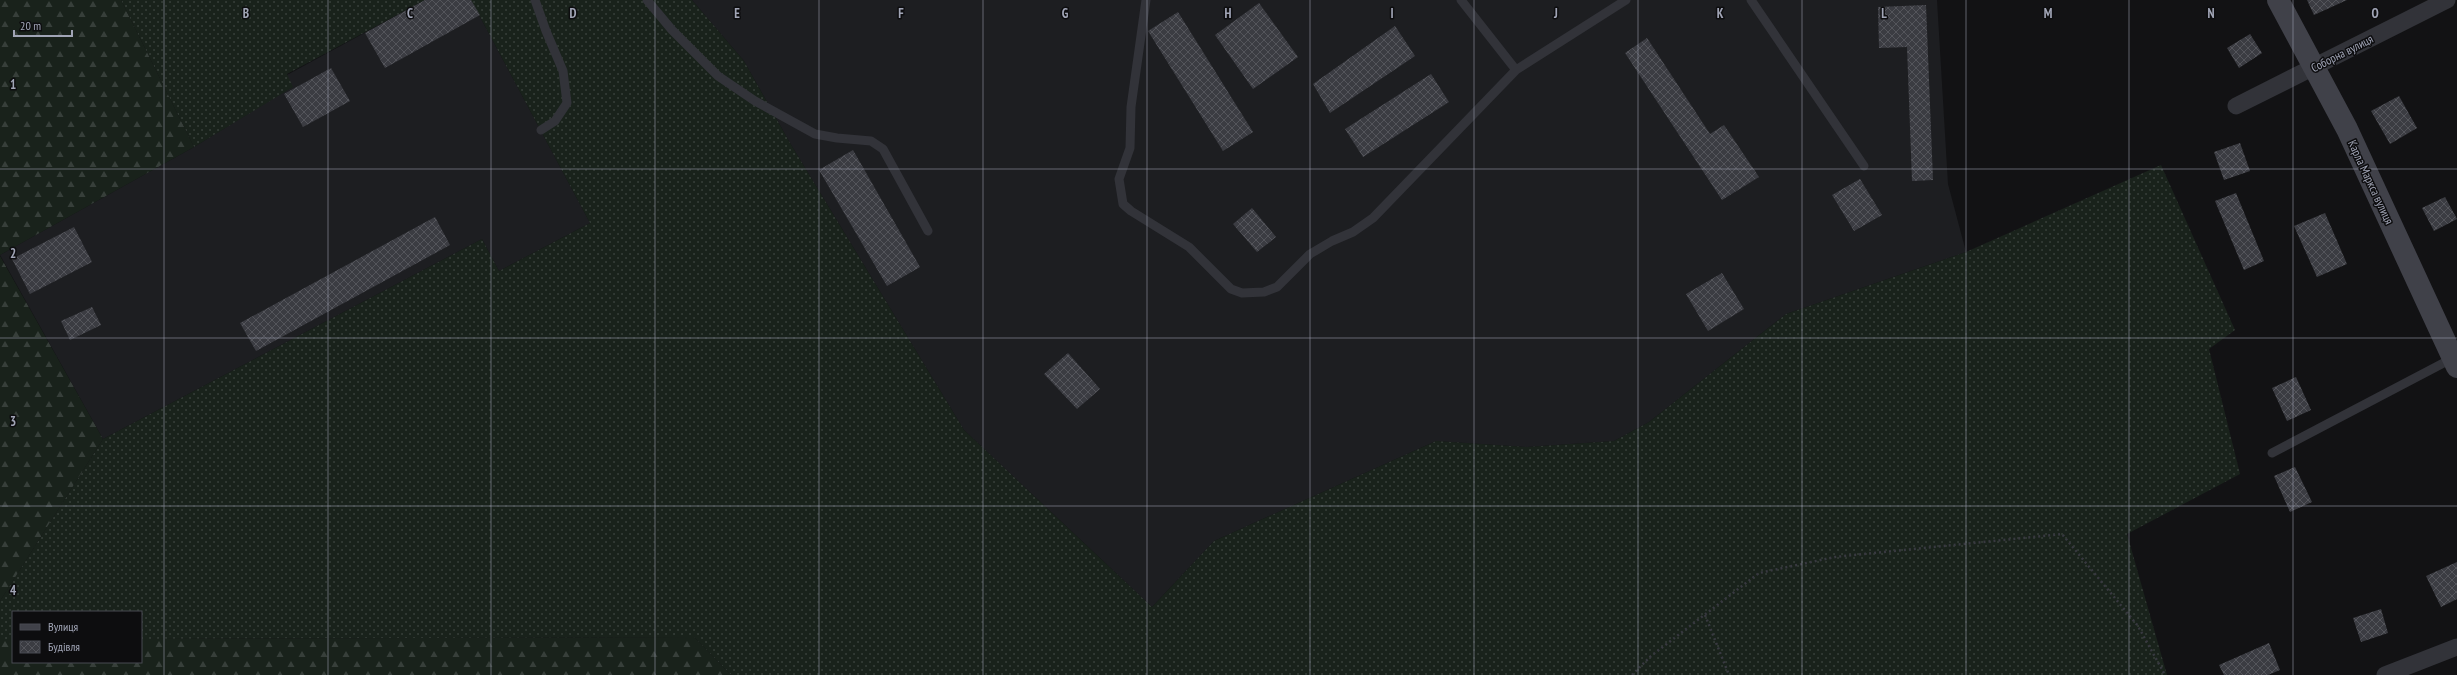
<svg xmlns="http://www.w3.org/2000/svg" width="2457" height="675" font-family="'PT Sans Narrow',sans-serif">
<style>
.built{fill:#1d1e21}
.grass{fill:url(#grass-dots)}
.forest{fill:url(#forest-firs)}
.building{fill:url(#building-cross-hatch)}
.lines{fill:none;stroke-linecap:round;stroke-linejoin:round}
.path{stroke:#383940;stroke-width:2.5;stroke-dasharray:2 3;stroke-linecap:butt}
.lane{stroke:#323339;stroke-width:9}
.street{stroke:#323339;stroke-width:17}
.secondary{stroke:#404149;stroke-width:22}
.grid{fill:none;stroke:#a1a5b6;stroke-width:1;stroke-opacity:0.55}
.labels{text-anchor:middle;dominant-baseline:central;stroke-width:3;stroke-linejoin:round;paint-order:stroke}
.street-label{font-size:12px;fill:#a1a5b6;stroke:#0d0d0f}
.grid-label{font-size:13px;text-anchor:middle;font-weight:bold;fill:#a1a5b6;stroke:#0d0d0f;stroke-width:3;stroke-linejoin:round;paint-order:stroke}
</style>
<defs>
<pattern id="grass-dots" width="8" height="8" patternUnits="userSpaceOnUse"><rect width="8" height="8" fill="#19221b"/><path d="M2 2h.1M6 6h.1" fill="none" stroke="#373f3a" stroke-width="1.8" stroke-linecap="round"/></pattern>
<pattern id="forest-firs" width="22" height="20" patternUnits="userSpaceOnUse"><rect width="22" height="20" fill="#19221b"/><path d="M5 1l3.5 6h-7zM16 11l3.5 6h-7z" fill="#373f3a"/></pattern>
<pattern id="building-cross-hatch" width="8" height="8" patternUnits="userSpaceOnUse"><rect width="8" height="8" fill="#3b3c42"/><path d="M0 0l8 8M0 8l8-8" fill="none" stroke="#54555b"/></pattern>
</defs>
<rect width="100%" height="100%" fill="#121214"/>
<!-- built -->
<path class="built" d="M425 0H471L590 223 499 271 482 239 103 439 0 255 194 147 292 87 287 75Z
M692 0H1937L1948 184 1966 252 1786 314 1649 422 1614 441 1527 447 1436 441 1214 541 1152 607 964 430 790 143 744 61Z"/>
<!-- grass -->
<path class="grass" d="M121 0H425L287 74 293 87 194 147Z
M471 0H692L744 61 790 143 964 430 1152 607 1214 541 1436 441 1527 447 1614 441 1649 422 1786 314 1966 252 2161 165 2235 330 2209 349 2240 474 2127 534 2167 675H731L694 637 141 639V612H13V639H0V601L103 439 482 239 499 271 590 223Z"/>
<!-- forest -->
<path class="forest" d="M0 0H121L194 147 0 255Z
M0 256 103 439 0 601Z
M694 637 731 675H0V639H13V662H141V639Z"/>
<!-- building -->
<path class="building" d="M425 0H471L480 15 385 68 365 33Z
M2307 0H2347L2314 15Z
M1259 3 1298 57 1253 89 1215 35Z
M1926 5 1933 180 1912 181 1907 47 1879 48 1878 7Z
M1178 12 1253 132 1223 151 1148 31Z
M1395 26 1415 56 1330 113 1313 84Z
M2250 34 2262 53 2239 68 2227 48Z
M1647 38 1710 134 1724 125 1759 177 1722 200 1625 53Z
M331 68 350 101 303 127 284 94Z
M1431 74 1449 102 1363 157 1345 129Z
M2399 96 2417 128 2390 144 2371 111Z
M2240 143 2250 171 2224 180 2214 152Z
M853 150 920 267 887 286 819 170Z
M1860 179 1882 215 1854 231 1832 195Z
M2236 193 2264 261 2244 270 2215 201Z
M2445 197 2457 219 2434 231 2422 208Z
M1252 208 1276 237 1257 252 1233 224Z
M2325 213 2347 264 2317 277 2294 226Z
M435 217 450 245 256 351 240 323Z
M74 227 92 262 30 294 12 259Z
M1722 273 1744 309 1708 331 1686 294Z
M92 307 101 325 70 340 61 321Z
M1068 353 1100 389 1077 409 1044 374Z
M2296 377 2311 410 2287 421 2272 388Z
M2295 467 2312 502 2290 512 2274 476Z
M2457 562V599L2441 607 2426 576Z
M2381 609 2388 633 2361 642 2353 618Z
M2269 643 2280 670 2268 675H2224L2219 665Z"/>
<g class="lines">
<!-- path -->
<path class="path" d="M1705 615 1729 675
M1632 675 1651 656 1759 573 1835 557 2062 534 2138 626 2165 675"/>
<!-- lane -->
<path class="lane" d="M535 0 546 31 563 71 567 103 555 121 541 130
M647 0 672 30 718 76 755 101 815 134 837 138 871 141 883 149 928 231
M1146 0 1131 107 1130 148 1119 179 1123 204 1131 211 1189 247 1231 289 1242 293 1264 292 1277 287 1310 254 1332 241 1353 232 1373 218 1516 70 1626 0
M1461 0 1516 70
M1751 0 1864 166
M2272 453 2453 358"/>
<!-- street -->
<path class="street" d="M2236 106 2447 0
M2385 675 2457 647"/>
<!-- secondary -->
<path class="secondary" d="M2278 0 2347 129 2457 367"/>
</g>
<!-- grid -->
<path class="grid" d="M164 0V675M328 0V675M491 0V675M655 0V675M819 0V675M983 0V675M1147 0V675M1310 0V675M1474 0V675M1638 0V675M1802 0V675M1966 0V675M2129 0V675M2293 0V675M0 169H2457M0 338H2457M0 506H2457"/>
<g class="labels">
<!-- street labels -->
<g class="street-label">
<text transform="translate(2342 53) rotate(-27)">Соборна вулиця</text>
<text transform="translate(2371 182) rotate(65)">Карла Маркса вулиця</text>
</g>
</g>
<g class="grid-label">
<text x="246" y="18">B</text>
<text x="410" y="18">C</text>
<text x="573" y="18">D</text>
<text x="737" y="18">E</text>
<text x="901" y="18">F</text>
<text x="1065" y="18">G</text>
<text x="1228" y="18">H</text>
<text x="1392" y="18">I</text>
<text x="1556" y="18">J</text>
<text x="1720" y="18">K</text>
<text x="1884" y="18">L</text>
<text x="2048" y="18">M</text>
<text x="2211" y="18">N</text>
<text x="2375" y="18">O</text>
<text x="13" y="89">1</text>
<text x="13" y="258">2</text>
<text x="13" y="426">3</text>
<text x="13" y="595">4</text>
</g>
<!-- legend -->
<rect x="12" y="611" width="130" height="52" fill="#0d0d0f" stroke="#484a52"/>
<rect x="20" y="624" width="20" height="6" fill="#404149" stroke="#484a52"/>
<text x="48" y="631" font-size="12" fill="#a1a5b6">Вулиця</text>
<rect x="20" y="641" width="20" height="12" fill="url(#building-cross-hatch)" stroke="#484a52"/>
<text x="48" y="651" font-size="12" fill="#a1a5b6">Будівля</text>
<!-- scale -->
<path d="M14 30v6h58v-6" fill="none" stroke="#a1a5b6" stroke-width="2"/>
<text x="20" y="30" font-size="12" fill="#a1a5b6" stroke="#0d0d0f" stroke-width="3" paint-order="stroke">20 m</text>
</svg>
